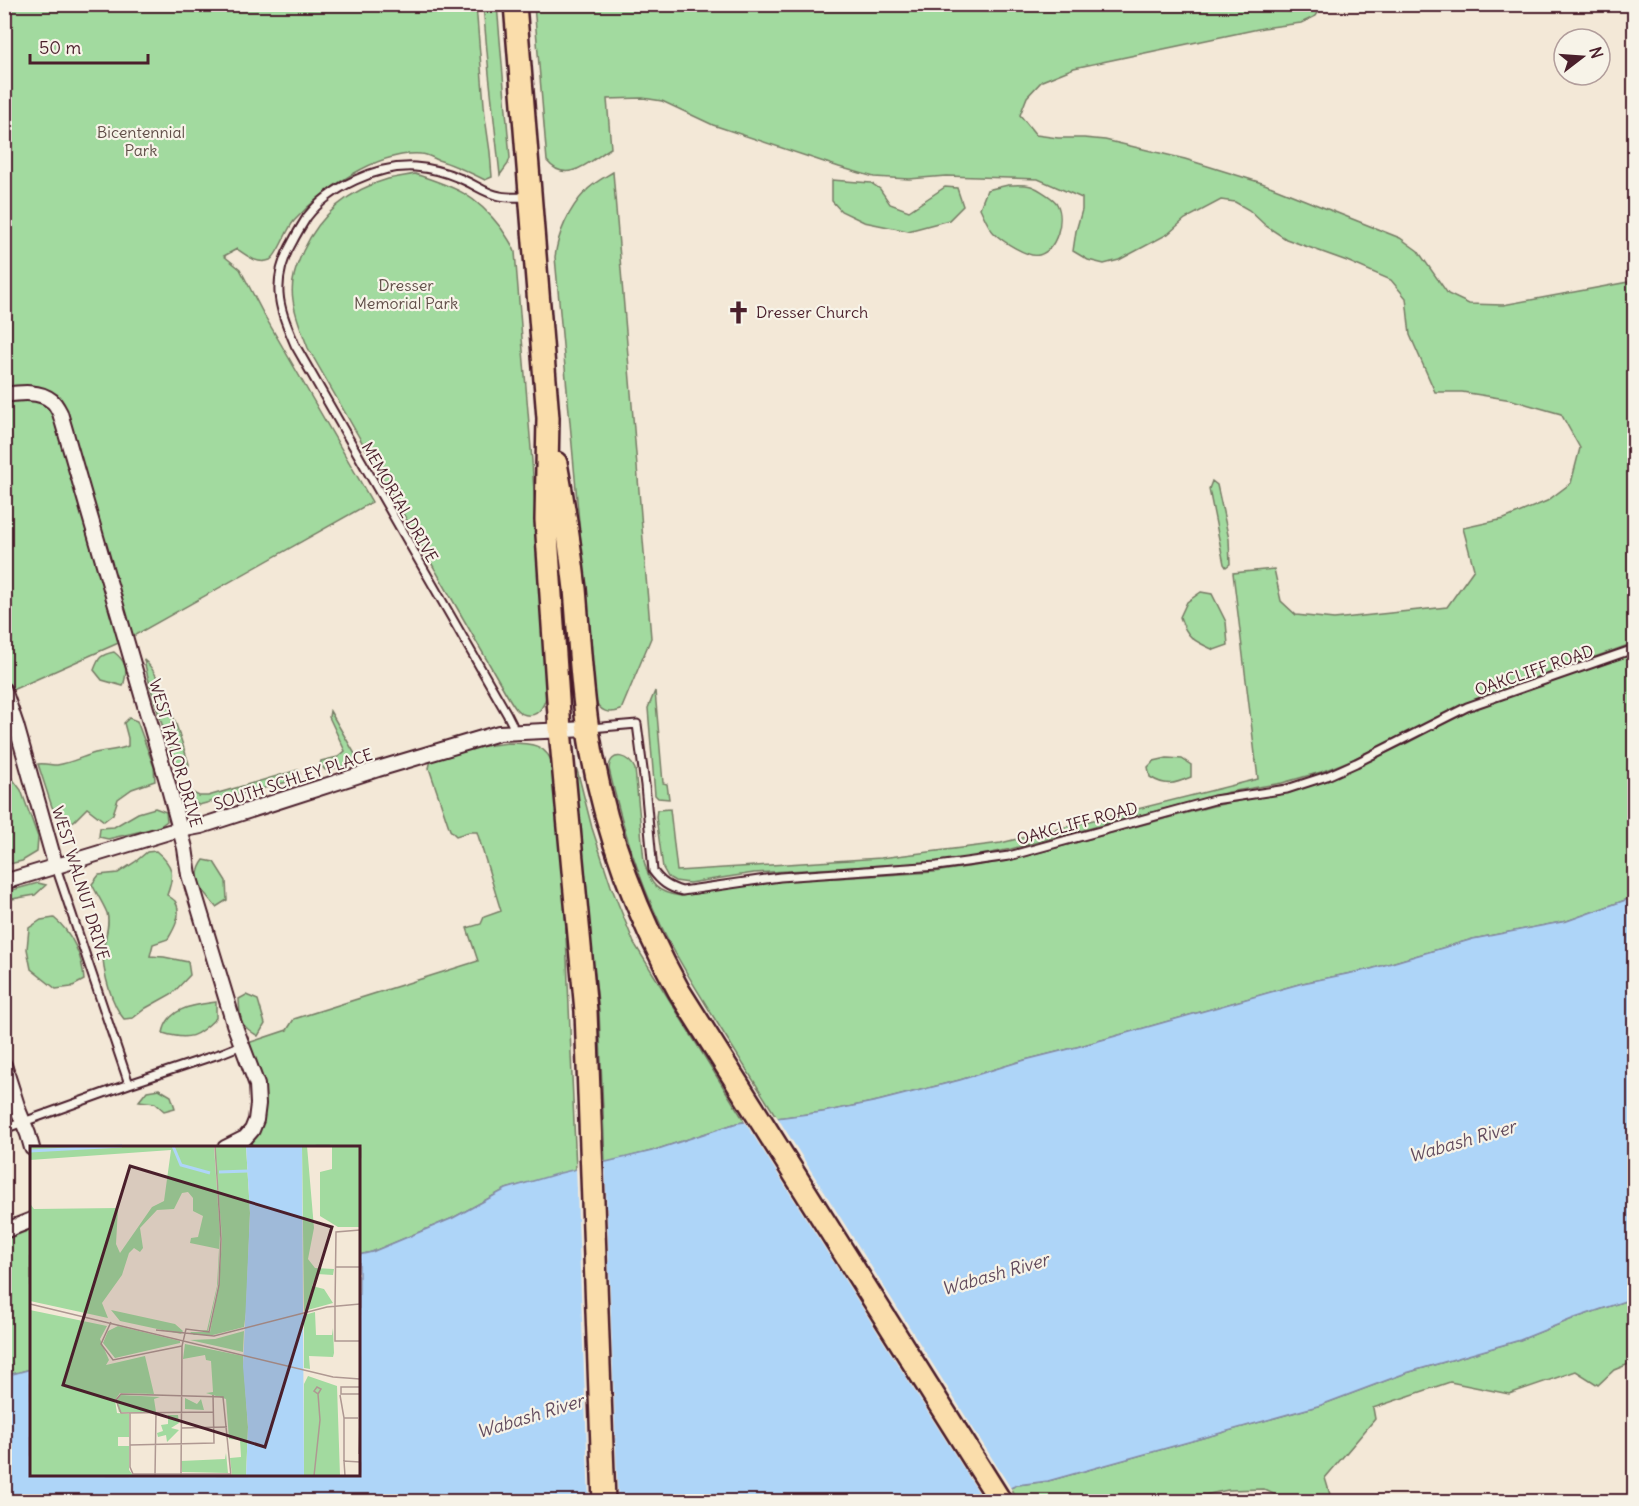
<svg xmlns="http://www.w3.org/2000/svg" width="1639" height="1506" font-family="Delius,sans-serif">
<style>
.green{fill:#a2da9f;stroke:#767c65;stroke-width:1.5}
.water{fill:#aed5f8;stroke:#868ca6;stroke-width:1.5}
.pier{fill:#f3e8d7}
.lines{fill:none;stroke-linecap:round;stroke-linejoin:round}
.service-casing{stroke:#4a1f2b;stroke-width:11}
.minor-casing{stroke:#4a1f2b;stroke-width:18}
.primary-casing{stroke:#4a1f2b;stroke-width:26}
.service{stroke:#f7f3e8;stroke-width:7}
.minor{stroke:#f7f3e8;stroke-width:14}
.primary{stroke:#faddab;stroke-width:21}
.labels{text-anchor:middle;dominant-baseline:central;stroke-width:4.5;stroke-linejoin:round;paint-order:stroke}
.park-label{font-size:16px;fill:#604e48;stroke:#f7f3e8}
.poi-label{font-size:16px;fill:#4a1f2b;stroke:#f7f3e8;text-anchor:start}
.street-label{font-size:16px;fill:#4a1f2b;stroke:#f7f3e8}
.water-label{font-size:18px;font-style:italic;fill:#634c5e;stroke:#f7f3e8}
.inset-river{fill:none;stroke:#aed5f8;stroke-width:3}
.inset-road{fill:none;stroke:#af9892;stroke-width:1.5}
.view{fill:#4a1f2b;fill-opacity:0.15;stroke:#4a1f2b;stroke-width:3}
.inset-edge{fill:none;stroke:#4a1f2b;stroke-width:3}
</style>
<rect width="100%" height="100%" fill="#f3e8d7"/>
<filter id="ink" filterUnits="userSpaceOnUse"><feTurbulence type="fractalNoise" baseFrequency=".0167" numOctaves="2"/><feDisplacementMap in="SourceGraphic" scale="12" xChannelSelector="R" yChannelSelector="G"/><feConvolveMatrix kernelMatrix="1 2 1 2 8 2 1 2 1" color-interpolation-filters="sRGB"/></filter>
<g filter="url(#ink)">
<!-- green -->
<path class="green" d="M5 5H476L485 117 490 152 492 177 485 180C469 172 455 165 438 160 433 158 427 154 421 154 377 151 322 190 294 221 286 230 278 256 270 260 258 265 247 256 237 249L224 256 240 269 263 313 372 502 130 638 62 409 5 390Z
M483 5H497L510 158 508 164 500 175 489 74Z
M534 5H1323L1316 16 1301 23 1263 28 1074 68 1042 81 1027 97 1020 115 1036 135 1058 138H1084L1105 140 1185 159 1262 183 1400 238 1418 251 1448 294 1469 304 1503 305 1634 281V643L1469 702 1356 758 1321 772 1282 783 1229 792 1011 849 951 861 754 873 689 883 675 881 668 877 663 868 656 817 657 810 670 809 677 871 881 858 1001 843 1258 779 1233 573 1274 569 1281 601 1296 615 1334 619 1447 607 1474 569 1463 528 1504 519 1547 501 1571 483 1580 448 1561 414 1512 400 1462 392H1435L1410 335 1406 298 1391 280 1347 261 1286 239 1266 226 1249 210 1235 202 1221 200 1185 219 1168 234 1119 260 1104 264 1088 260 1073 251 1076 231 1082 210V198L1038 179 946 176 909 179 874 177 839 167 713 125 662 101 643 98 607 99 611 148C591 160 567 186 547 161Z
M613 172 651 638 621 710C608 715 599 711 595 699L555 257C558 233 569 209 585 192 593 183 603 178 613 172Z
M415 174C455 187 475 194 501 228 506 236 512 243 515 252L532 461 547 693C546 698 545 703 542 707 536 718 523 717 516 709 513 705 510 700 507 695L308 348C302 332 295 316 293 300 290 282 296 267 303 251 320 215 349 190 388 179 397 177 406 176 415 174Z
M832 180 871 183 880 189 890 204 909 211 945 187 957 188 963 206 949 220 908 231 864 222 841 211 832 201Z
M1008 185C1015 185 1024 184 1031 186 1037 188 1055 199 1057 204 1065 219 1057 250 1039 255 1028 258 1002 241 994 233 988 227 984 216 980 208L987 190Z
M38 398 49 406 56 415 123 641 10 691 5 675V399Z
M1212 481 1217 485 1229 539 1230 564 1226 567 1224 564 1209 489Z
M1201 592 1212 594 1226 622 1228 645 1214 650C1194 641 1187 638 1180 617L1187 602Z
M114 652C127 662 128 671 123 686L102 680 94 670C99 657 100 655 114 652Z
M1634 653V897L1567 921 1473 939 1371 969 1303 983 1077 1047 1025 1060 960 1080 878 1101 823 1112 777 1118C755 1083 733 1048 711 1013 693 983 673 953 659 921 636 873 621 821 609 769 610 749 630 756 635 769L644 861C650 885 657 893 681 896L777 880 838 878 934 872 1007 861 1213 806 1286 792 1327 780 1407 743 1466 712Z
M144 660C163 675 180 738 189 764L187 774 179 773C166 736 152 699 144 660Z
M655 691 663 783 667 784 669 799 658 798 655 795 648 708Z
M330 711 355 754 356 759 349 765 325 770 320 764 321 761 338 757 345 751 329 717Z
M129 718 137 721 154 767 155 781 132 789 118 799 113 814 104 821 87 808 74 821 63 822 52 807 38 764C45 763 51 765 57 765 71 763 82 757 95 753 106 750 116 751 128 746V738L124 723Z
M508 743C530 743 547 743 554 768L565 887 566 936 576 1170 506 1189 453 1218 372 1252 359 1255 358 1148H238C244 1141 257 1131 261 1124 272 1104 255 1063 248 1043L287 1030 294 1019 478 961 467 928 481 924 484 917 501 911 477 832H469L456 836 450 830 429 768 431 760 468 748Z
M1167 758 1182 759 1191 765V777C1174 784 1166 787 1150 777L1148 767 1154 761Z
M298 770 300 774 291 781 199 805 188 800 185 796 189 791 199 796H208Z
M574 770H577L579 777 592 828 611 886 634 943 745 1122 737 1123 652 1151 605 1163 599 1010 587 912 573 774Z
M5 778H12L21 790 38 837 37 852 22 861 5 865Z
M155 808 166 812 167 821 159 827 108 839 99 837 100 828 114 827 138 813Z
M156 851C173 865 175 874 167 895 170 897 173 899 175 901 183 914 174 929 168 939L153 944 150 956 164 957 188 962 190 975 173 993 146 1008 133 1018 124 1019C112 1005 103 974 103 954 103 941 111 926 107 913 103 903 96 893 92 884L99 875 118 873 135 862 147 852Z
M204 860 214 862 226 881 227 900 216 907C203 892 190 878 204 860Z
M38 883 46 885 35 895 12 899 5 903V892Z
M54 918C72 932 83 958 84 980L71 987 56 989 31 969 27 949 29 928 41 920Z
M246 995 258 1000 265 1024 258 1036C239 1025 240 1020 239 999Z
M216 1002V1018C197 1037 189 1041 163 1033 168 1007 194 1005 216 1002Z
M159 1089 171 1096 175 1108 164 1111 155 1103 139 1101 147 1091Z
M31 1225V1369L5 1376 4 1236Z
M1634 1298V1362L1614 1370 1598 1385 1576 1371 1509 1394 1450 1382 1373 1408 1375 1419 1325 1478 1332 1501H1288L1263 1489 1228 1490 1195 1497 1188 1501 1019 1502 1010 1488 1017 1485 1048 1481 1321 1405 1406 1373 1520 1340 1572 1319Z"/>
<!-- water -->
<path class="water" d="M1634 897V1298L1572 1319 1520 1340 1406 1373 1321 1405 1048 1481 1017 1485 981 1501 5 1502V1376L31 1369 32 1474H358L359 1255 372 1252 453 1218 506 1189 560 1173 652 1151 737 1123 823 1112 878 1101 960 1080 1025 1060 1077 1047 1303 983 1371 969 1473 939 1567 921Z"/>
<!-- pier -->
<path class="pier" d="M776 1115 1012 1490 988 1502 984 1501 743 1119Z
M605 1160 618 1501H589L576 1167Z"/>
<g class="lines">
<defs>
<path id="service" d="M591 728 637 724 645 785 653 871C661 882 668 887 682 891L780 877 937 866 1009 856 1214 800 1287 789 1327 776 1356 763 1467 707 1634 649
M513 731 512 724 507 714 295 345C288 328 280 311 279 293 278 275 284 256 293 241 297 233 302 225 307 217 330 187 377 165 415 167 429 168 445 172 459 178 473 183 486 194 500 196 509 198 518 197 528 197
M56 867 129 1084
M4 1129 129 1084 222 1053 242 1045"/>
<path id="minor" d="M4 395C19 393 40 390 52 401 55 403 58 409 60 413L167 781 185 848 189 875 234 1024 257 1085 258 1104 256 1120 252 1130 245 1138 225 1148
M4 690 16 725 56 867
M4 882 169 832 201 826 378 769 499 733 588 729
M4 1065 19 1112 28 1134 32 1148
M4 1231 32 1220"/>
<path id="primary" d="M515 4 548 418 546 520 560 730 586 1011 604 1502
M556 463C564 505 570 546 575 589 579 636 581 683 588 730 602 822 634 910 679 991L1001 1502"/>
</defs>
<!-- service casing -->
<use href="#service" class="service-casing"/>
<!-- minor casing -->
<use href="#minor" class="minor-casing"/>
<!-- primary casing -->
<use href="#primary" class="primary-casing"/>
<!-- service -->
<use href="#service" class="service"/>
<!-- minor -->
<use href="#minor" class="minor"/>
<!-- primary -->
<use href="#primary" class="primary"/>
</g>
</g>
<!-- icons -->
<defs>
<symbol id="church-bare" viewBox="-9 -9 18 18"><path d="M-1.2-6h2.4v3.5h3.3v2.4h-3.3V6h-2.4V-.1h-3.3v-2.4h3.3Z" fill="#4a1f2b" stroke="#f7f3e8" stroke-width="2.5" paint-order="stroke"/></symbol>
</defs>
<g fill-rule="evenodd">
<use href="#church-bare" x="722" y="296" width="33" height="33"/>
</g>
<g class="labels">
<!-- park labels -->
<g class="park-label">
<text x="141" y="132">Bicentennial<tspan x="141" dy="18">Park</tspan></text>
<text x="406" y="285">Dresser<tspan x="406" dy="18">Memorial Park</tspan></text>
</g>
<!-- poi labels -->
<g class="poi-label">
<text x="756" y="312">Dresser Church</text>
</g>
<!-- street labels -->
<g class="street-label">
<text transform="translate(400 502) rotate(60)">MEMORIAL DRIVE</text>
<text transform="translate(1534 670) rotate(-19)">OAKCLIFF ROAD</text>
<text transform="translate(176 753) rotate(74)">WEST TAYLOR DRIVE</text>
<text transform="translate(293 779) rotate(-18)">SOUTH SCHLEY PLACE</text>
<text transform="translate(1077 823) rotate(-15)">OAKCLIFF ROAD</text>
<text transform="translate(81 883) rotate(73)">WEST WALNUT DRIVE</text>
</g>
<!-- water labels -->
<g class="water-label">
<text transform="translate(1462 1141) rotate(-16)">Wabash River</text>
<text transform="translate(995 1274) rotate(-16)">Wabash River</text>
<text transform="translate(530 1416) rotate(-17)">Wabash River</text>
</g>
</g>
<!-- overview -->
<g transform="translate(30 1146)">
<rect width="330" height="330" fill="#f3e8d7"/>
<path d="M0 0H184L190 88 188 138 178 185 168 184H177L187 140 189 103 160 97 161 92 168 91 173 70 163 65V52L158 46 152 47 144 63 127 64 110 82 113 102 110 106 104 102 99 107 92 129 72 157 78 172 0 155V31L1 59 4 63 88 62 86 98 90 107 122 61 134 55 141 4 0 14ZM185 0H216L220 67 216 166 214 181 183 189H164L160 186H180L189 139 192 93ZM272 0H277L284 82 278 113 285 122 304 123 303 129 287 128 282 140 294 143 303 157 274 165ZM302 0H330V81H308L290 70V26L302 23ZM0 164 77 180 70 193 79 214 76 219 115 210 124 248 90 247 85 254 87 267 99 268V291H88V300H99V324L103 329 112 330H0ZM81 164 145 178 153 185 151 188 90 175ZM285 166 286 189H302L303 182 304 207 303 211 279 210 280 223 274 222V169ZM88 180 150 195V197L85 212 73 197 78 185ZM214 185 213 206 160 194 185 193ZM155 198 213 210 218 281 216 330H202L200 312 211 311 210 294 199 293 196 253 176 247 183 246 181 215 176 214 175 209 153 213ZM278 230 307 240 310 330H274V238ZM91 249 130 251 124 253 126 266H89L86 255ZM155 252 167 258 171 253 174 264 155 263ZM138 269H148L149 277 141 282 149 284 137 296 136 289 128 291 127 287 133 285 131 279 138 278ZM196 307 198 327 152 326 151 315 195 313Z" fill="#a2da9f"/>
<path d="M216 0H272L274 330H216L218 281 213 220 220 67Z" fill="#aed5f8"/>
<path class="inset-river" d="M143 0 151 19 180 27M0 5 92 0M189 26 218 25"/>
<path class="inset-road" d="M330 84 306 86 305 161V195H330M306 121H330M0 158 303 231 330 233M81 176 71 198 83 214 152 200M126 184 184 190 297 161 330 158M330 241H311V248H330M310 249 314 272M183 266 91 267 86 254 91 248 193 251 201 330M100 267V321L103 328H201M151 282 197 281M100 299 184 297 183 249M329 308 330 272M314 315V272H328M125 329 126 267M151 329 152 200 156 183 179 186 189 139 191 93 185 0M284 330 290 274 288 248 284 245 287 241 291 243 288 248M315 330 314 315 330 316"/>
<path class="view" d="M100 20 302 81 235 301 33 239Z"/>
<rect width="330" height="330" class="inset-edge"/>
</g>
<!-- margin -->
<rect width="1639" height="1506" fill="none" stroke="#f7f3e8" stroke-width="24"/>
<rect x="12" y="12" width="1615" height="1482" fill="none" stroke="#4a1f2b" stroke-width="2" filter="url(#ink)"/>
<!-- north arrow -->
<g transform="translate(1582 57) rotate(73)"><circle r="28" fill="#f7f3e8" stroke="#b29e9c" stroke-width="1.5"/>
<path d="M0-4.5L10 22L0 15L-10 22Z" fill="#4a1f2b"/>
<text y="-9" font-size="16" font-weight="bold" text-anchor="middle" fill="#4a1f2b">N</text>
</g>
<!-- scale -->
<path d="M30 54v9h118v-9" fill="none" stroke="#4a1f2b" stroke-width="3"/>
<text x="39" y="54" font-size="18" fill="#4a1f2b" stroke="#f7f3e8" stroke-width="4.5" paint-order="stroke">50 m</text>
</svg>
